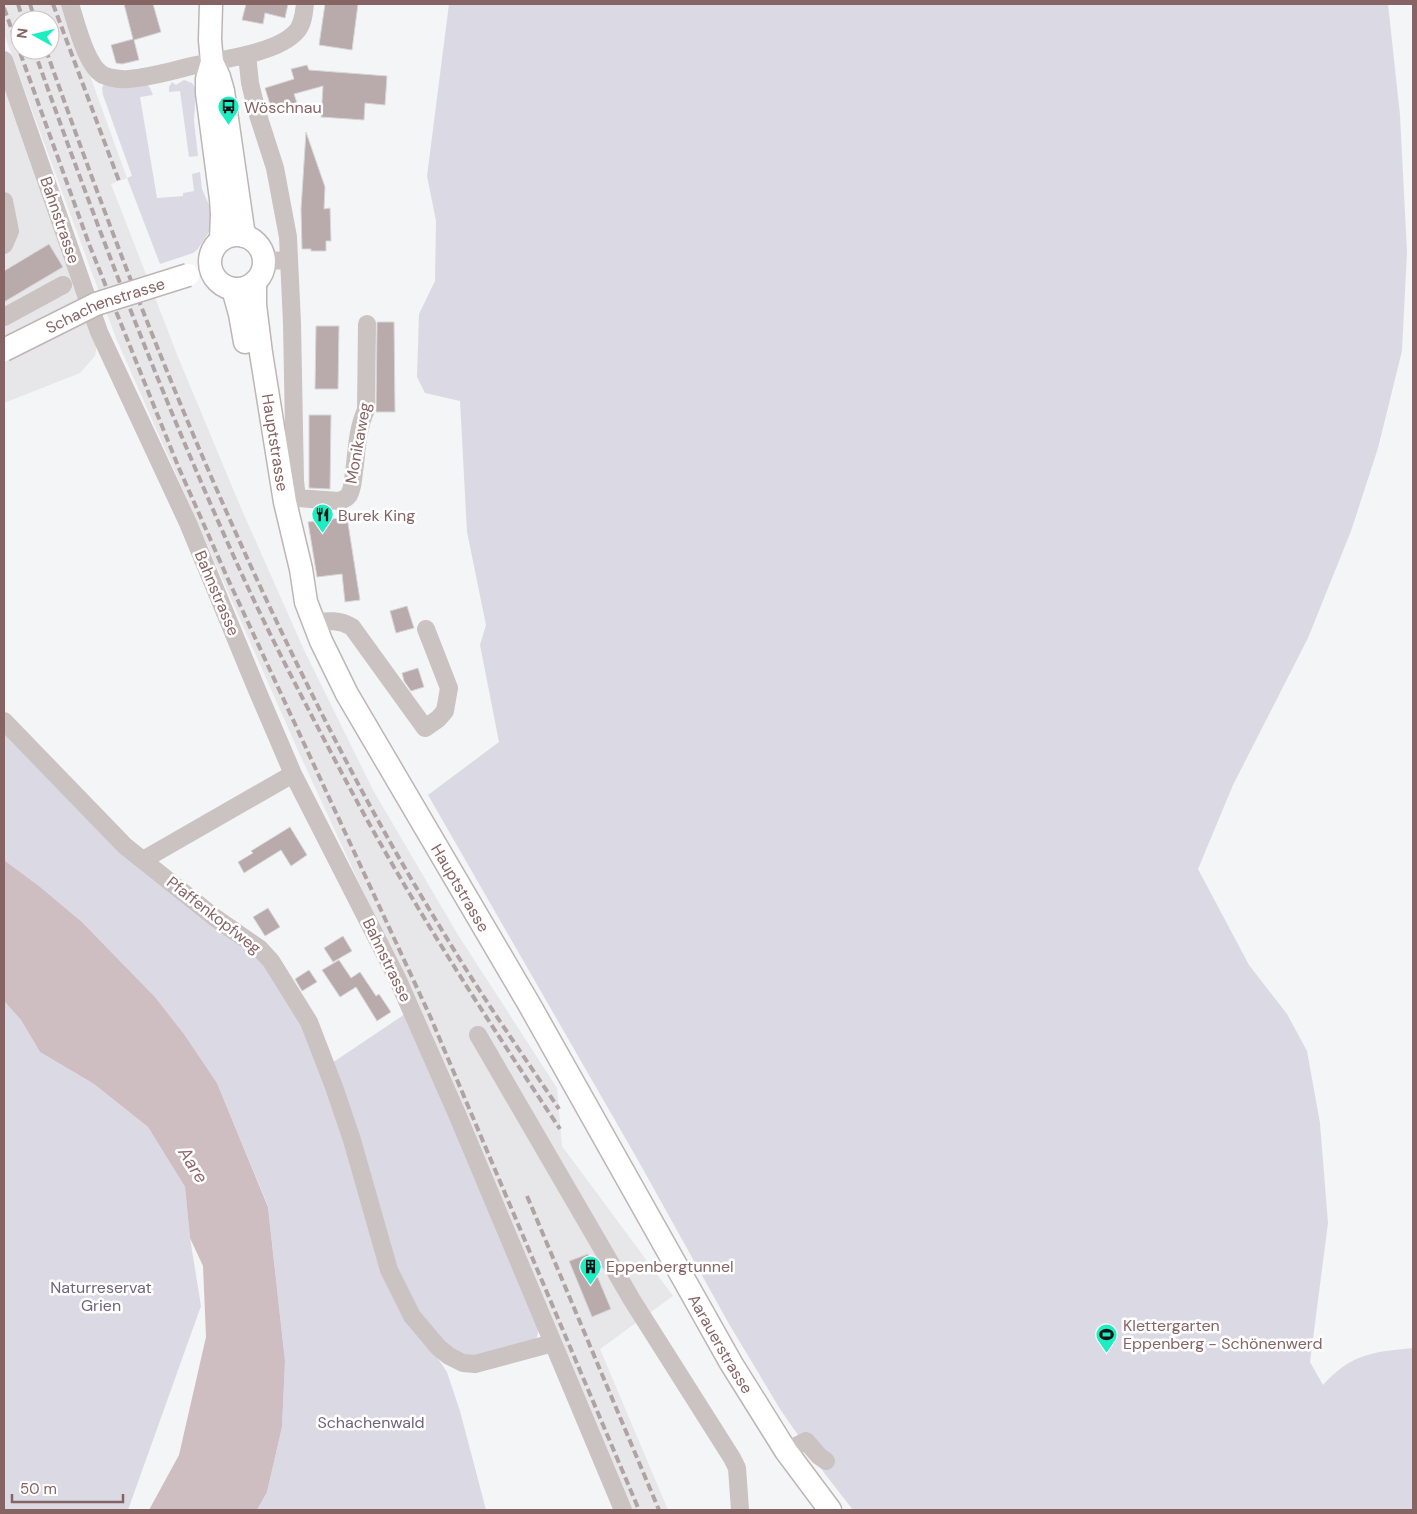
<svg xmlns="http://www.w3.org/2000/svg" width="1417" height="1514" font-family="'DM Sans',sans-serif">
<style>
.built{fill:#e7e6e8;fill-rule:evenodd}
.green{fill:#dbdae4}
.water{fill:#cebec2}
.building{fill:#b9aaab;stroke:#d6d7d9}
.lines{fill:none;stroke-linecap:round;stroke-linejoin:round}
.major-casing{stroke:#beb5b5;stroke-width:25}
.minor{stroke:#cbc2c2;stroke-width:18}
.major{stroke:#fff;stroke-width:22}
.rail{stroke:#b0a3a3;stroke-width:4;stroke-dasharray:8 4;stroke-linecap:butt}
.major-bridge-casing{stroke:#beb5b5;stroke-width:25;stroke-linecap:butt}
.major-bridge{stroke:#fff;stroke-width:22}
.labels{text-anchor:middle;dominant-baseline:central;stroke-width:5;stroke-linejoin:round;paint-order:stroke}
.poi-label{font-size:16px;fill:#876464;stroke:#fff;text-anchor:start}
.street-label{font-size:16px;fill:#876464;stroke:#fff}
.park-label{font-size:16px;fill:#6d647e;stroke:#fff}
.water-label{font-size:18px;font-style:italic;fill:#916a70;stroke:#fff}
</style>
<rect width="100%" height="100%" fill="#f4f5f7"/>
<!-- built -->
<path class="built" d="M4 4H64L127 178 111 184 178 357 241 508 304 650 373 790 458 935 557 1088 562 1146 673 1296 600 1349 668 1510H629L387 943 300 755 116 338 4 34ZM20 20H50V50H20Z
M4 60 99 332 95 356 80 373 4 403Z"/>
<!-- green -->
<path class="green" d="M449 4H1388L1400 115 1407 252 1402 351 1378 448 1351 531 1308 638 1233 785 1198 869 1249 965 1287 1014 1307 1051 1320 1123 1328 1223 1310 1362 1323 1385C1351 1354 1372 1352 1413 1348V1510H853L825 1474 780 1409 729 1324 639 1162 428 795 499 742 480 645 486 625 467 532 460 401 425 393 417 377 419 314 435 281 436 221 427 176Z
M184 80 192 83 196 89 194 121 198 156 189 157 180 91 169 92V87L172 82 176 85Z
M146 83 150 88 153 95 140 97 157 198 183 196V193L194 191 192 174 200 172 202 189 212 212 211 229 197 250 193 253 160 264 127 178 132 176 103 95 102 88 104 84Z
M4 721 125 846 253 949 302 1020 400 1302 447 1372 460 1411 486 1510H257L267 1492 282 1427 285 1361 268 1206 217 1083 184 1034 155 997 82 922 39 886 4 860Z
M4 1001 21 1020 40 1052 94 1084 148 1127 185 1187 190 1238 201 1306 128 1510H4Z
M408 1012 540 1326 536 1340 474 1359 460 1357 431 1331 397 1276 332 1063Z"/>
<!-- water -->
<path class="water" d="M4 860 39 886 82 922 155 997 184 1034 217 1083 268 1207 285 1361 282 1427 267 1492 257 1510H149L179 1455 206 1337 203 1266 190 1238 185 1187 148 1127 94 1084 40 1052 21 1020 4 1001Z"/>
<!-- building -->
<path class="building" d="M124 4H153L161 32 134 40 139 60 122 64 116 63 111 45 133 39Z
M246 4H288L285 18 265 13 263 24 242 20Z
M325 4H358L352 50 319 45Z
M307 65 309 70 387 76 385 105 365 103 364 120 321 117 323 86 294 94 297 103 272 111 265 88 294 79 291 69Z
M306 132 325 187 324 209 330 208 331 241H326V251H311V249H302L301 209Z
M49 244 63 267 4 302V271Z
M377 322H394L395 412H376Z
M316 326H339L338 389H315Z
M309 415H331L330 489 309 488Z
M347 517 360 600 345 602 342 574 317 577 308 522Z
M407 606 414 628 396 633 390 611Z
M418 668 424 687 411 691 404 681 402 673Z
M290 827 307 855 291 866 281 850 244 873 238 862 253 853 251 851Z
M268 908 280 927 265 936 253 917Z
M343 936 352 951 333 962 324 948Z
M339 960 351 978 360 972 376 996 379 994 391 1012 377 1021 356 987 340 997 322 970Z
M309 970 317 982 302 991 295 979Z
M588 1254 611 1309 592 1317 569 1261Z"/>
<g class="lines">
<defs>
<g id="major">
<path d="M211 4 210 40 212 62 207 79V93L221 199 222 214 221 240"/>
<path d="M212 62 219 77 223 91 244 236"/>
<circle cx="237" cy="262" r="27"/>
<path id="s1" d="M255 282V305L261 353 285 502 301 569 306 602 321 641 347 694 529 1004 731 1363 786 1451 830 1510"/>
<path d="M233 289 240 314 245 342"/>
</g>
</defs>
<!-- major casing -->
<use href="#major" class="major-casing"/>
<!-- minor -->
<path class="minor" d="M70 4C76 22 86 66 103 75 110 78 122 80 129 79 152 77 174 70 196 65 223 59 277 53 296 32 303 25 304 13 305 4
M247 55 250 83 257 112 275 168 288 237 292 323 295 481 297 498
M4 60 99 332 188 523 257 690 293 774 397 978 457 1114 623 1510
M4 201 10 231 4 245
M264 261 289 260
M4 317 63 285
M286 502 297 498 339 501C343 500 346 499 349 495 353 488 353 479 354 472 357 451 357 429 366 410L367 324
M313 623C328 621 338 619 352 627L425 728 438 719 445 711 449 688 426 629
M4 721 125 846 214 917 260 949 271 961 309 1022 334 1087 352 1140 389 1270 412 1316 438 1347 449 1356 463 1363 475 1364 553 1343
M143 860 293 774
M478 1035 632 1300 732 1458 737 1468 740 1510
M786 1451 806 1441 819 1456 826 1461"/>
<!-- major -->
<use href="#major" class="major"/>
<!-- rail -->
<path class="rail" d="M18 4 23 20
M30 4 35 20
M53 4 119 181
M4 8 89 244 178 466 227 577 430 1016 639 1510
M34 50C96 225 162 398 239 568 271 639 308 709 345 779 409 900 484 1015 560 1129
M46 50C134 299 230 542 354 776 384 833 417 890 451 945 485 1001 523 1055 559 1109
M527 1196 659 1510"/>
<defs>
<g id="major-bridge">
<path id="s2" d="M4 350 96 304 188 275"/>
</g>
</defs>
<!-- major-bridge casing -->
<use href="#major-bridge" class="major-bridge-casing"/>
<!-- major-bridge -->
<use href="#major-bridge" class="major-bridge"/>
</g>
<!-- icons -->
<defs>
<symbol id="bus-pin" viewBox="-11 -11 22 30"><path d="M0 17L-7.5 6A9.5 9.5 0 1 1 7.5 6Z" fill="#1deec2" stroke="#fff"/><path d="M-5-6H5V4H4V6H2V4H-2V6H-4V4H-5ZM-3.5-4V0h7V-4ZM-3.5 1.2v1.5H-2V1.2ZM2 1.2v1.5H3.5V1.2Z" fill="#111"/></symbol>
<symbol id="restaurant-pin" viewBox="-11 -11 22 30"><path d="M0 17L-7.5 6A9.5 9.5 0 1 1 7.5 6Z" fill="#1deec2" stroke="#fff"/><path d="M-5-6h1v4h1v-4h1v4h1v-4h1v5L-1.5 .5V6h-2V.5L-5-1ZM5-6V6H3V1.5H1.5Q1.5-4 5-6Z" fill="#111"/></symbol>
<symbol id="building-pin" viewBox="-11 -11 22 30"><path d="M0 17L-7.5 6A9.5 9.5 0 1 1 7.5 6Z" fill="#1deec2" stroke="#fff"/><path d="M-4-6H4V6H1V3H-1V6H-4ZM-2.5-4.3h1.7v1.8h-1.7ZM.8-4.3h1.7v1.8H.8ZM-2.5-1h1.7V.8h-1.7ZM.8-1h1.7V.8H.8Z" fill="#111"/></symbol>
<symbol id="stadium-pin" viewBox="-11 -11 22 30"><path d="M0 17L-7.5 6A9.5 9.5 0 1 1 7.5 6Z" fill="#1deec2" stroke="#fff"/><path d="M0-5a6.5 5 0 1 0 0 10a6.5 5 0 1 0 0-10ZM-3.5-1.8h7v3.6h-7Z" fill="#111"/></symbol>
</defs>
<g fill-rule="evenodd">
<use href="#bus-pin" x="216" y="94" width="25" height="34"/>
<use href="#restaurant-pin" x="310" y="502" width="25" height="34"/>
<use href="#building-pin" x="578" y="1254" width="25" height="34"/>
<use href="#stadium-pin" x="1094" y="1322" width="25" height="34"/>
</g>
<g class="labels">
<!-- poi labels -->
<g class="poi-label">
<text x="244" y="107">Wöschnau</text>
<text x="338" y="515">Burek King</text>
<text x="606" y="1266">Eppenbergtunnel</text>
<text x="1123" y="1325">Klettergarten<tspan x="1123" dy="18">Eppenberg - Schönenwerd</tspan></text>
</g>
<!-- street labels -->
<g class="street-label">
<text transform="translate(60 220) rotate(71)">Bahnstrasse</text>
<text stroke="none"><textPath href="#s2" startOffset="111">Schachenstrasse</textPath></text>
<text stroke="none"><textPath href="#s1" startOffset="162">Hauptstrasse</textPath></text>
<text transform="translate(358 443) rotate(-80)">Monikaweg</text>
<text transform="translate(217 593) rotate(67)">Bahnstrasse</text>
<text stroke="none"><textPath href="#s1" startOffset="650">Hauptstrasse</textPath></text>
<text transform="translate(214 915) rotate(38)">Pfaffenkopfweg</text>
<text transform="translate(387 960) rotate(64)">Bahnstrasse</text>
<text stroke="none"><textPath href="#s1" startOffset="1175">Aarauerstrasse</textPath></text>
</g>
<!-- park labels -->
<g class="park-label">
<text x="101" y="1287">Naturreservat<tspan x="101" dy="18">Grien</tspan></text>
<text x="371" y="1422">Schachenwald</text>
</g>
<!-- water labels -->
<g class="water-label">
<text transform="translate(193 1165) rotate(58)">Aare</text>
</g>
</g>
<!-- border -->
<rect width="1417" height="1514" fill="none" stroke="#876464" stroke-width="10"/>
<!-- north arrow -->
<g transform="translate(35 35) rotate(278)"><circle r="24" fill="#ffffff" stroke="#cfc1c1"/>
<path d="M0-4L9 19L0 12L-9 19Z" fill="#1deec2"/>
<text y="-8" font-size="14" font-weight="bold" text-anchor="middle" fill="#876464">N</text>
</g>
<!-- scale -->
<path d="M12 1494v8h111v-8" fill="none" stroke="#876464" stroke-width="2.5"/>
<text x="20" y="1494" font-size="15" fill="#876464" stroke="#ffffff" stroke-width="4" paint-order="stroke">50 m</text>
</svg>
